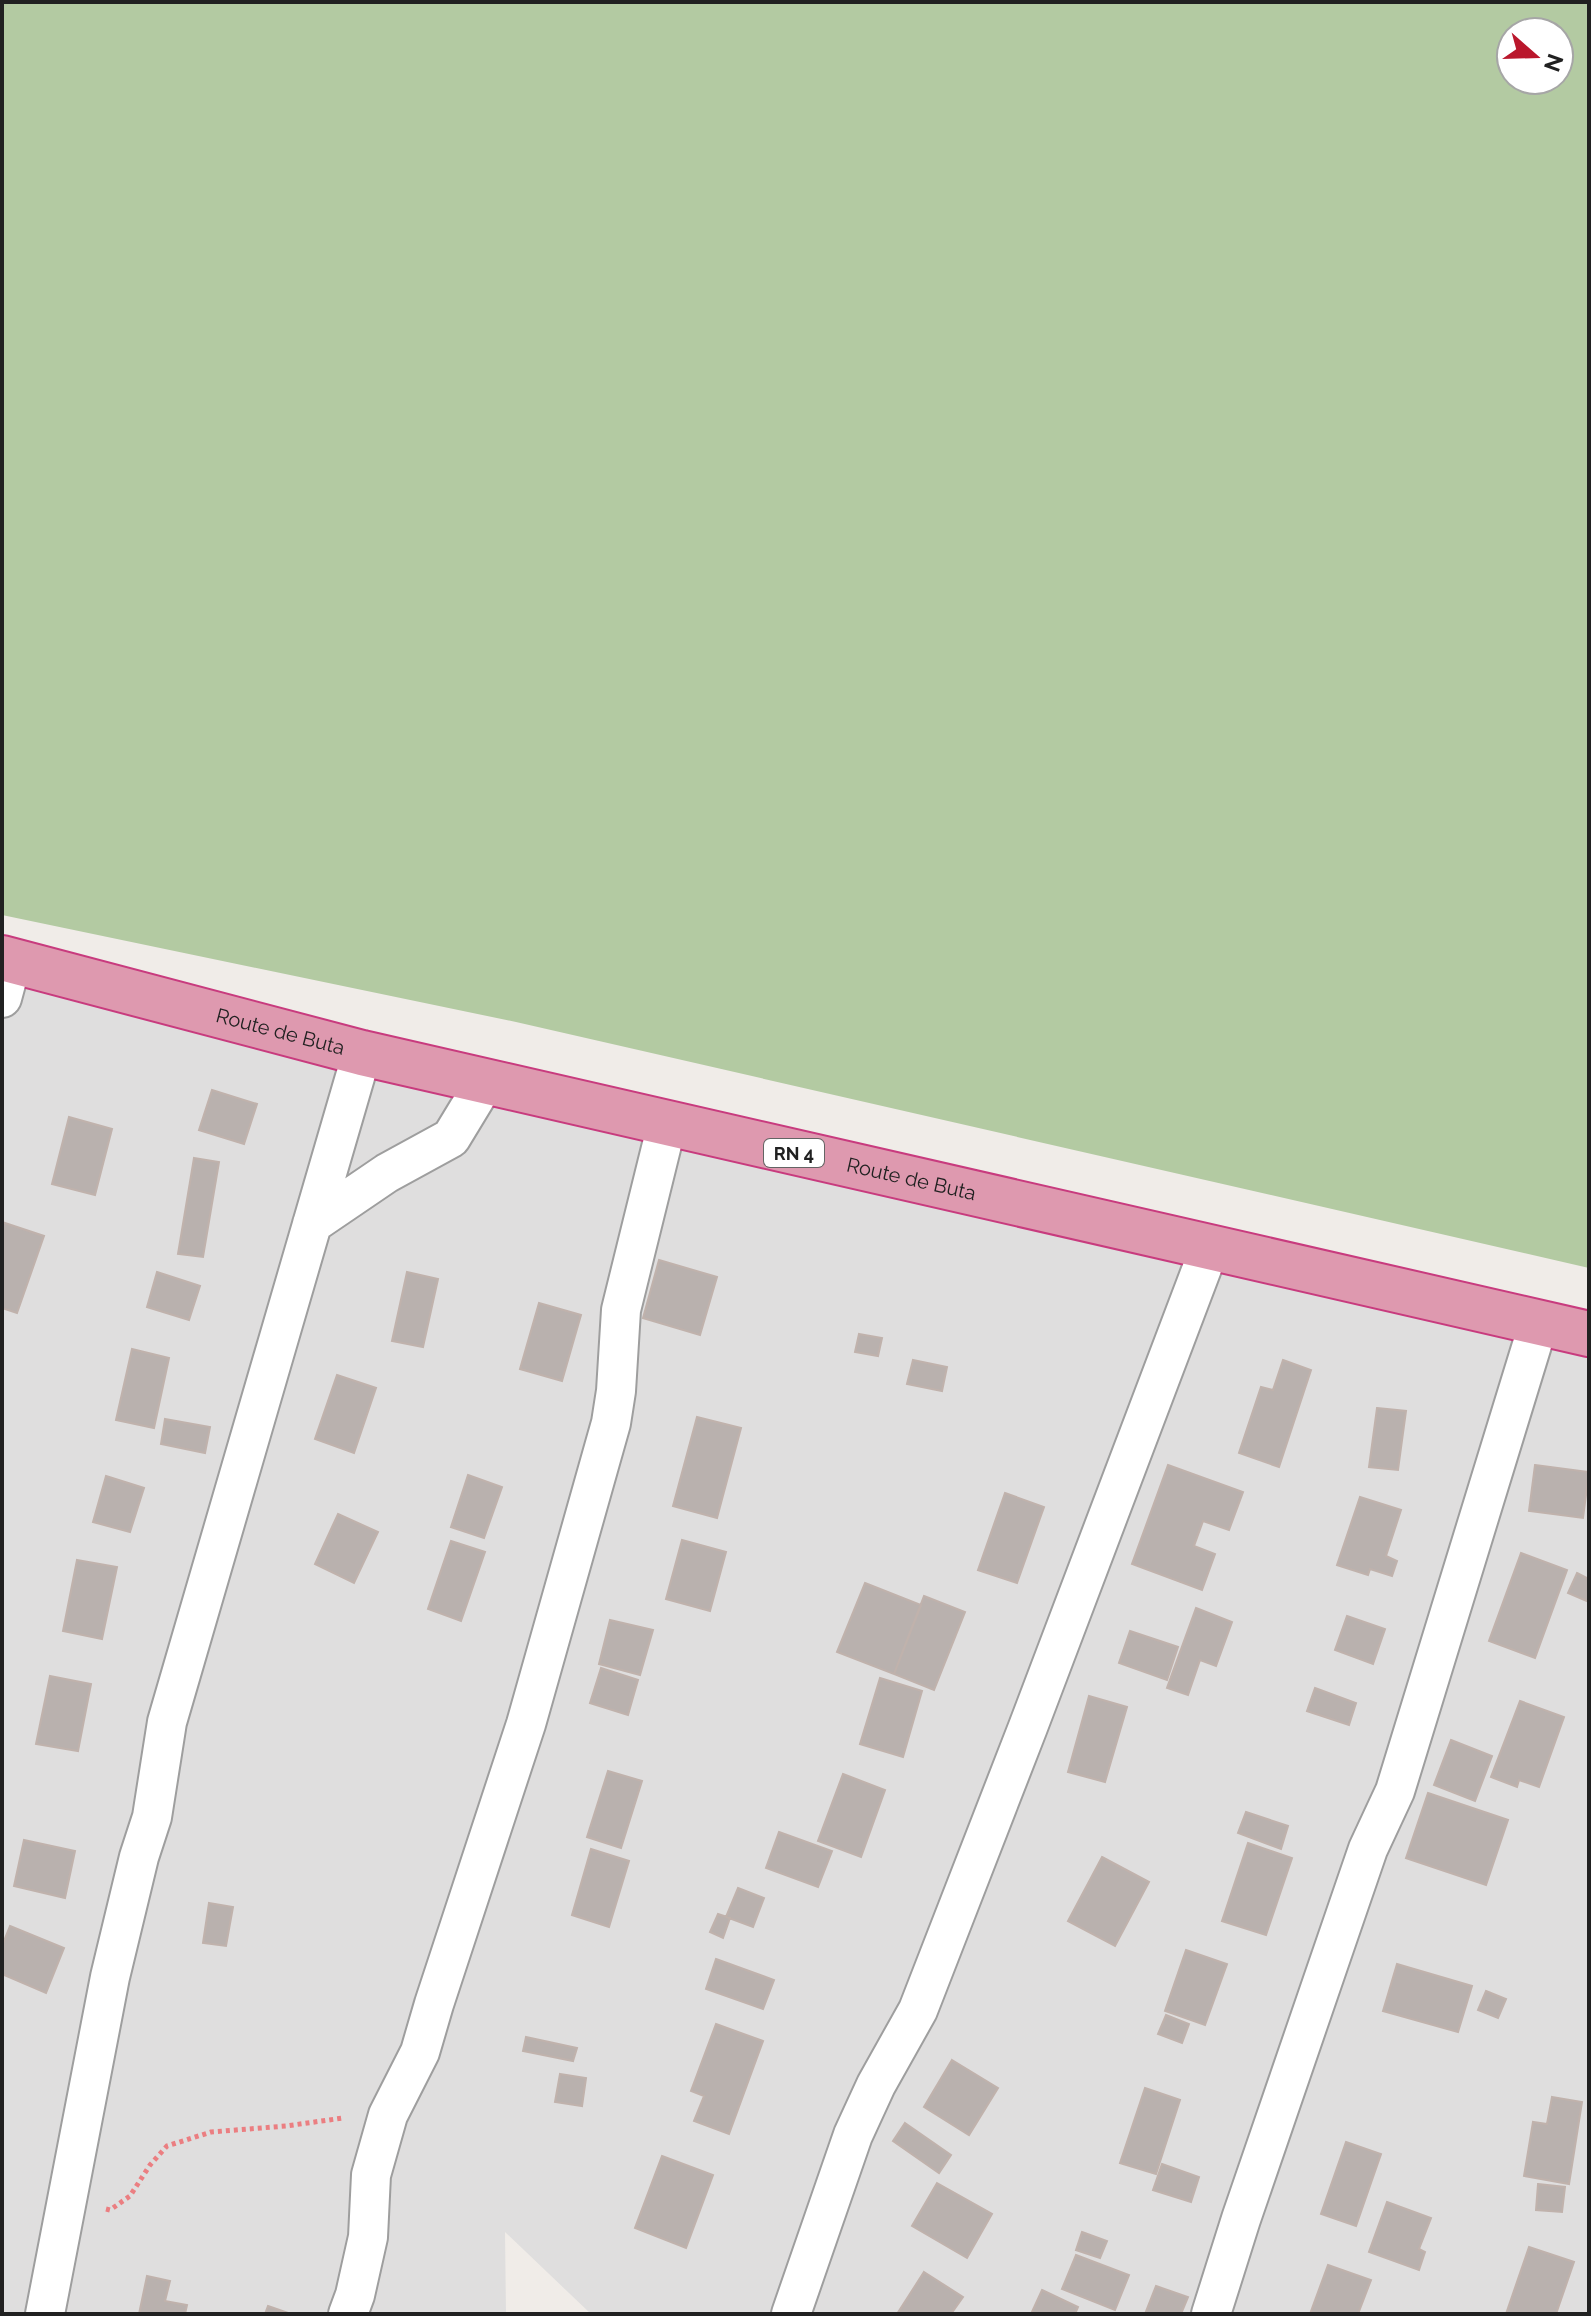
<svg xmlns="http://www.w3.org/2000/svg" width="1591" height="2316" font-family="Raleway,sans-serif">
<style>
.residential{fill:#dfdede}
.forest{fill:#b3caa2;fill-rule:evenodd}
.building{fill:#b9b1ae;stroke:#c0b2ac;stroke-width:2}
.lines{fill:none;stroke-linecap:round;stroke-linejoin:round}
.street-casing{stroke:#9e9e9e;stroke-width:42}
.highway-casing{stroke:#c83b7e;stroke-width:48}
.path{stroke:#eb7e81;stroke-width:5;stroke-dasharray:4 4;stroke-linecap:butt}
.street{stroke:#fff;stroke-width:38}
.highway{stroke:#de99af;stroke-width:44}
.labels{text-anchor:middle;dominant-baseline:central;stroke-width:6;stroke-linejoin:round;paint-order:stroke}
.shield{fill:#fff;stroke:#646464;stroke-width:2}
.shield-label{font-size:18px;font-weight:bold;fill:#212121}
.street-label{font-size:20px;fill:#212121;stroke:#fff}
</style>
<rect width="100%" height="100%" fill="#f0ece8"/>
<!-- residential -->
<path class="residential" d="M2 958 1589 1331V2314H591L505 2232 506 2314H2Z"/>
<!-- forest -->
<path class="forest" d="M2 2H1589V1268L516 1022 2 915ZM1511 32H1559V80H1511Z"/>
<!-- building -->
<path class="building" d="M212 1090 257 1104 244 1144 199 1130Z
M69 1117 112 1129 95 1195 52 1184Z
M194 1158 219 1162 203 1257 178 1254Z
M2 1222 44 1236 17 1313 2 1308Z
M659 1260 717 1277 700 1335 643 1318Z
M157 1272 200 1286 189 1320 147 1307Z
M407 1272 438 1279 423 1347 392 1341Z
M539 1303 581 1315 562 1381 520 1369Z
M859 1334 882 1338 878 1356 855 1352Z
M132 1349 169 1358 154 1428 116 1420Z
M913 1360 947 1367 942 1391 907 1384Z
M1283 1360 1311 1370 1279 1467 1239 1453 1261 1387 1273 1390Z
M337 1375 376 1388 354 1453 315 1439Z
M1377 1408 1406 1411 1398 1470 1369 1467Z
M697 1417 741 1428 717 1518 673 1506Z
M165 1419 210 1427 205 1453 161 1444Z
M1168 1465 1243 1492 1229 1530 1203 1521 1194 1546 1215 1554 1202 1590 1132 1564Z
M1535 1465 1589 1472 1583 1518 1529 1511Z
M468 1475 502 1487 484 1538 451 1527Z
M106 1476 144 1488 130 1532 93 1522Z
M1005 1493 1044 1507 1017 1583 978 1570Z
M1360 1497 1401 1510 1386 1556 1397 1561 1392 1576 1370 1569 1368 1575 1337 1565Z
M338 1514 378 1532 354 1583 315 1564Z
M682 1540 726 1552 710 1611 666 1599Z
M451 1541 485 1552 461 1621 428 1609Z
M1521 1553 1567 1570 1535 1658 1489 1641Z
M77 1560 117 1567 102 1639 63 1631Z
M1577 1573 1589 1579V1602L1568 1593Z
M865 1583 921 1605 894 1674 837 1652Z
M924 1596 965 1612 934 1690 894 1674Z
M1196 1608 1232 1622 1216 1666 1200 1660 1188 1695 1167 1688Z
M1347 1616 1385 1629 1373 1664 1335 1650Z
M610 1620 653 1630 640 1675 599 1664Z
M1130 1631 1178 1647 1167 1680 1119 1663Z
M601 1668 638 1680 628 1715 590 1703Z
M50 1676 91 1684 78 1751 36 1744Z
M880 1678 922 1691 903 1757 860 1744Z
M1315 1688 1356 1703 1349 1725 1307 1711Z
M1089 1696 1127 1707 1105 1782 1068 1772Z
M1520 1701 1564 1717 1539 1787 1519 1780 1517 1787 1491 1777Z
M1451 1740 1492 1756 1475 1801 1434 1785Z
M608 1771 642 1781 621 1848 587 1837Z
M843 1774 885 1790 861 1857 818 1841Z
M1428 1793 1508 1820 1486 1885 1406 1858Z
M1246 1812 1288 1826 1281 1849 1238 1833Z
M779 1832 832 1851 818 1887 766 1868Z
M24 1840 75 1851 65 1898 14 1886Z
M1248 1843 1292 1858 1266 1935 1222 1921Z
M591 1849 629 1861 609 1927 572 1915Z
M1102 1857 1149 1882 1115 1946 1068 1921Z
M738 1888 764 1898 753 1927 726 1917Z
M209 1903 233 1907 226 1946 203 1943Z
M718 1914 730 1918 723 1938 710 1932Z
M10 1926 64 1948 46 1993 2 1974V1946Z
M1186 1950 1227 1964 1205 2025 1165 2011Z
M716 1959 774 1980 763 2009 706 1989Z
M1397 1964 1472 1986 1458 2032 1383 2011Z
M1486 1991 1506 1999 1498 2018 1478 2010Z
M1166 2015 1189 2024 1182 2043 1158 2034Z
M716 2024 763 2041 729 2134 694 2121 704 2096 691 2091Z
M526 2037 577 2048 573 2061 523 2051Z
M952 2060 998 2088 969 2135 924 2107Z
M560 2074 586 2078 582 2106 555 2102Z
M1145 2088 1180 2100 1156 2174 1120 2163Z
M1552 2097 1582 2102 1569 2184 1524 2176 1533 2122 1547 2124Z
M905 2123 951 2155 939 2173 893 2141Z
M1346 2142 1381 2154 1356 2226 1321 2214Z
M662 2156 713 2175 686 2248 635 2228Z
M1162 2164 1199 2177 1191 2202 1153 2190Z
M937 2183 992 2214 967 2258 912 2226Z
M1538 2184 1565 2187 1562 2212 1536 2210Z
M1387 2202 1431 2218 1419 2249 1425 2252 1419 2270 1369 2252Z
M1082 2232 1107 2241 1100 2258 1076 2250Z
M1529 2247 1574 2262 1556 2314H1506Z
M1076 2255 1129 2275 1115 2310 1062 2289Z
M1328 2265 1371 2280 1358 2314H1310Z
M924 2272 963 2297 951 2314H897Z
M147 2276 170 2281 165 2301 187 2305 185 2314H139Z
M1156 2286 1188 2297 1181 2314H1145Z
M1042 2290 1078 2307 1075 2314H1031Z
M268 2306 291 2314H265Z"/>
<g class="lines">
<defs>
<path id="street" d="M2 998 12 961
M312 1224 387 1173 451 1138 485 1082
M45 2314 110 1977 139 1857 152 1817 167 1722 362 1053
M348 2314 355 2295 368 2237 371 2175 388 2115 420 2052 434 2004 526 1724 611 1423 616 1391 621 1310 667 1124
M791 2314 853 2135 876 2085 918 2010 1028 1727 1210 1247
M1211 2314 1241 2219 1368 1849 1395 1791 1539 1322"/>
<g id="highway">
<path id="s1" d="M2 958 362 1053 1589 1334"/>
</g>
</defs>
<!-- street casing -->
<use href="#street" class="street-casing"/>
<!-- highway casing -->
<use href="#highway" class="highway-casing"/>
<!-- path -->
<path class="path" d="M106 2209 110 2210 130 2196 150 2165 167 2146 211 2132 286 2126 343 2118"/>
<!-- street -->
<use href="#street" class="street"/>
<!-- highway -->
<use href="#highway" class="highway"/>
</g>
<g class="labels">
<!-- shield labels -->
<rect class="shield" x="764" y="1139" width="60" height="28" rx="6"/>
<g class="shield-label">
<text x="794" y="1153">RN 4</text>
</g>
<!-- street labels -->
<g class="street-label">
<text stroke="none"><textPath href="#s1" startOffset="288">Route de Buta</textPath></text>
<text stroke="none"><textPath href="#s1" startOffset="936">Route de Buta</textPath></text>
</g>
</g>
<!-- border -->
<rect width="1591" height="2316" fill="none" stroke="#212121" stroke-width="8"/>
<!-- north arrow -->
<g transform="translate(1535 56) rotate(110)"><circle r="38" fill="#ffffff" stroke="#a6a6a6" stroke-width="2"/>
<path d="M0-6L14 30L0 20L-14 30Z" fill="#ba172c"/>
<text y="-12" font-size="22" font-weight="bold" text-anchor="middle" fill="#212121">N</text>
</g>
</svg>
